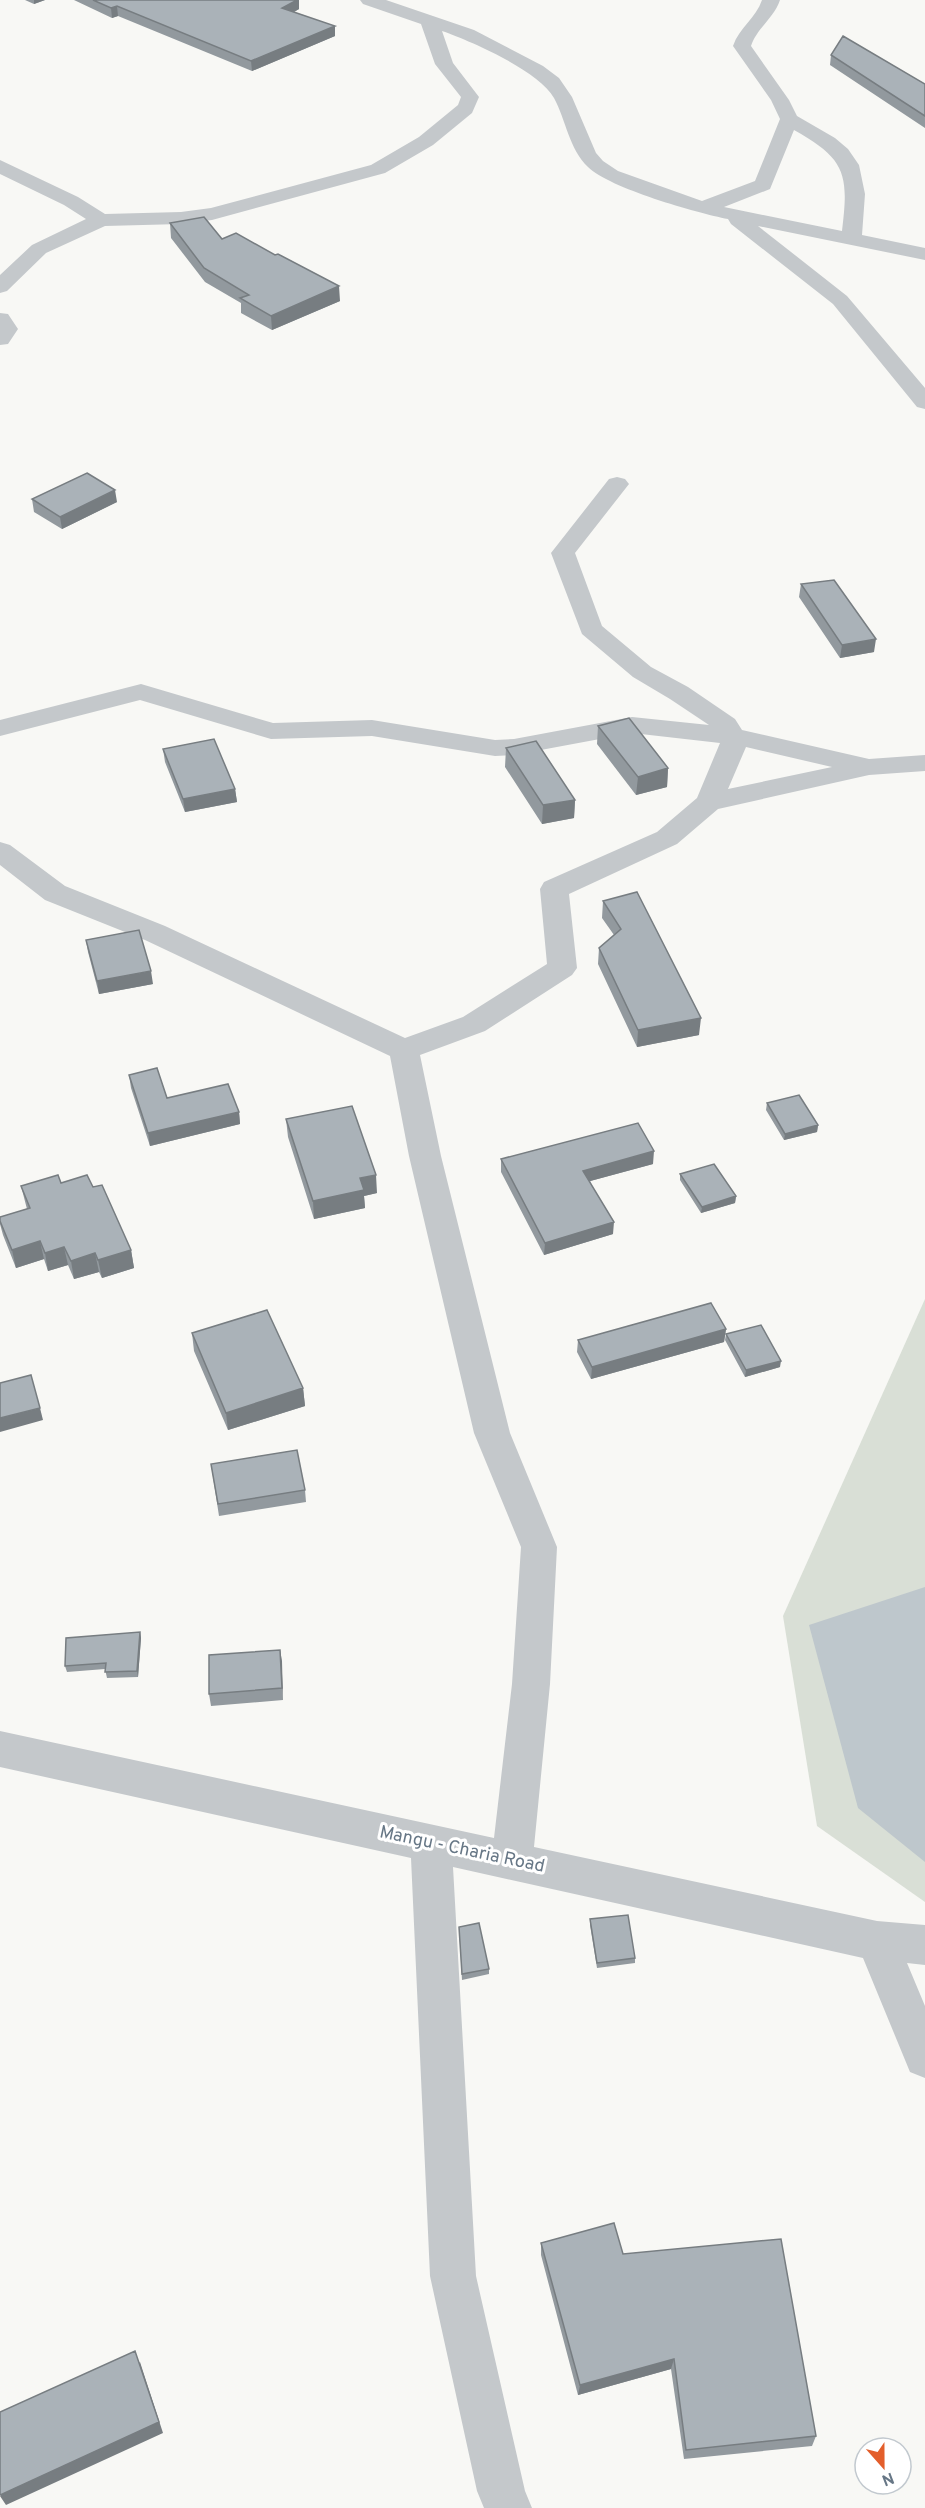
<svg xmlns="http://www.w3.org/2000/svg" width="925" height="2508" font-family="Overpass,sans-serif">
<style>
.green{fill:#d9dfd6}
.water{fill:#bec7cc}
.lines{fill:none;stroke-linecap:round;stroke-linejoin:round}
.minor{fill:#c4c8cb;fill-rule:evenodd}
.wall{fill:#92999e}
.shaded-wall{fill:#777d81}
.building{fill:#aab2b8;stroke:#777d81;stroke-width:1.5}
.labels{text-anchor:middle;dominant-baseline:central;stroke-width:6;stroke-linejoin:round;paint-order:stroke}
.near-street-label{font-size:18px;fill:#677786;stroke:#fff}
</style>
<rect width="100%" height="100%" fill="#f8f8f5"/>
<!-- green -->
<path class="green" d="M925 1299V1902L817 1826 783 1616Z"/>
<!-- water -->
<path class="water" d="M925 1587V1862L858 1808 809 1625Z"/>
<g class="lines">
<!-- minor -->
<path class="minor" d="M360 0H386L474 30 543 66 559 78 572 97 596 153 603 161 618 171 702 201 755 181 780 119 771 100 733 46C739 28 756 18 762 0H780C774 18 757 28 751 46L789 100 797 116 835 138 848 149 859 165 865 194 862 235 925 248V260L758 226 847 296 925 388V409L917 407 833 304 731 224 728 219C697 213 609 188 588 167 569 149 566 120 554 98 539 71 471 41 442 31L453 63 479 97 472 113 433 145 385 173 212 220 181 224 105 226 46 253 7 291 0 293V275L32 245 86 219 64 205 0 174V160L78 197 105 214 181 212 211 208 371 165 419 137 458 105 461 97 435 64 421 24 363 4ZM794 130C846 159 849 174 842 231L724 207 770 189Z
M0 313 8 314 18 329 8 344 0 345Z
M617 477 625 479 629 484 575 553 602 626 651 667 688 687 735 719 742 730 869 759 925 755V771L869 775 718 809 677 844 569 894 577 968 572 975 485 1031 420 1055 441 1156 510 1433 557 1547 550 1684 534 1847 877 1921 925 1925V1965L907 1963 925 2006V2078L910 2072 863 1958 453 1867 476 2276 525 2491 532 2508H484L477 2491 430 2276 411 1858 0 1767V1731L494 1838 512 1684 521 1547 474 1433 409 1156 390 1056 145 940 45 900 0 865V842L10 845 65 886 165 926 405 1038 463 1017 547 964 540 889 544 882 657 832 697 798 720 743 632 733 514 755 495 756 372 736 271 739 140 700 0 736V720L141 684 273 723 372 720 495 740 514 739 632 717 709 725 670 699 633 677 582 634 551 553 609 479ZM746 747 832 767 728 789Z"/>
</g>
<!-- wall -->
<path class="wall" d="M25 0H45L34 4Z
M74 0H299V9L294 12 335 36 252 71 118 16 112 18Z
M831 55 925 84V128L830 65Z
M170 223 222 239 340 301 272 330 241 313V303L205 282 171 238Z
M32 499 117 502 62 529 34 512Z
M801 584 874 652 840 658 799 597Z
M598 726 668 768 667 787 636 795 597 744Z
M506 748 575 800 574 818 542 824 505 767Z
M163 749 235 789 237 802 185 812 165 762Z
M603 901 699 1035 637 1047 598 964 599 948 614 935 602 918Z
M86 940 153 984 99 994 88 952Z
M129 1075 167 1098 239 1112 240 1124 150 1146 131 1088Z
M767 1103 818 1125 817 1132 784 1140 766 1110Z
M286 1119 377 1193 364 1196 365 1208 314 1219 288 1137Z
M501 1159 653 1164 590 1181 613 1234 544 1255 501 1172Z
M680 1174 736 1196 735 1203 701 1213 680 1180Z
M61 1183 93 1187 131 1250 134 1268 102 1278 99 1272 74 1279 68 1265 48 1271 44 1259 16 1268 3 1235 0 1224V1217L27 1209 21 1186Z
M726 1329 724 1342 591 1379 577 1352 578 1340Z
M192 1333 303 1388 305 1406 228 1430 194 1351Z
M726 1334 780 1367 745 1377 725 1340Z
M211 1464 305 1490 306 1502 219 1516Z
M140 1632 141 1638 138 1677 107 1678 105 1669 67 1672 65 1666Z
M280 1650 283 1700 211 1706 209 1694Z
M590 1919 635 1958V1963L597 1968 590 1925Z
M459 1927 489 1969V1974L462 1980Z
M541 2243 623 2254 816 2436 812 2446 684 2459 671 2369 578 2395 541 2255Z"/>
<!-- shaded-wall -->
<path class="shaded-wall" d="M34 0H45L34 4Z
M297 0H299V9L283 18 282 8Z
M117 6 118 16 112 18 111 8Z
M335 26V36L252 71 251 61Z
M339 286 340 301 272 330 271 316Z
M115 490 117 502 62 529 60 517Z
M876 639 874 652 840 658 842 645Z
M668 768 667 787 636 795 638 777Z
M235 789 237 802 185 812 183 799Z
M575 800 574 818 542 824 543 805Z
M151 971 153 984 99 994 97 981Z
M701 1018 699 1035 637 1047 638 1030Z
M239 1112 240 1124 150 1146 148 1133Z
M818 1125 817 1132 784 1140 785 1134Z
M654 1151 653 1164 583 1183V1171Z
M376 1175 377 1193 364 1196 365 1208 314 1219 313 1201 360 1178Z
M736 1196 735 1203 701 1213 702 1207Z
M614 1222 613 1234 544 1255 545 1243Z
M40 1241 44 1259 16 1268 12 1250Z
M64 1247 68 1265 48 1271 45 1253Z
M131 1250 134 1268 102 1278 98 1260Z
M95 1253 99 1272 74 1279 71 1261Z
M726 1329 724 1342 591 1379 592 1367Z
M781 1361 780 1367 745 1377 746 1370Z
M303 1388 305 1406 228 1430 226 1413Z
M40 1408 43 1420 0 1432V1418Z
M140 1632 141 1638 138 1677 137 1671Z
M280 1650 282 1661 283 1700 282 1688Z
M674 2359 671 2369 578 2395 580 2385Z
M140 2362 163 2433 6 2505 0 2496Z"/>
<!-- building -->
<path class="building" d="M93 0H297L282 8 335 26 251 61 117 6 111 8Z
M843 36 925 84V116L831 55Z
M204 217 222 239 236 233 275 255 278 254 339 286 271 316 240 298 249 295 204 268 170 223Z
M87 473 115 490 60 517 32 499Z
M834 580 876 639 842 645 801 584Z
M629 718 668 768 638 777 598 726Z
M214 739 235 789 183 799 163 749Z
M536 741 575 800 543 805 506 748Z
M637 892 701 1018 638 1030 599 948 621 929 603 901Z
M139 930 151 971 97 981 86 940Z
M157 1068 167 1098 228 1084 239 1112 148 1133 129 1075Z
M799 1095 818 1125 785 1134 767 1103Z
M352 1106 376 1175 360 1178 364 1190 313 1201 286 1119Z
M638 1123 654 1151 583 1171 614 1222 545 1243 501 1159Z
M714 1164 736 1196 702 1207 680 1174Z
M58 1175 61 1183 87 1175 93 1187 102 1185 131 1250 98 1260 95 1253 71 1261 64 1247 45 1253 40 1241 12 1250 0 1221V1217L30 1208 21 1186Z
M711 1303 726 1329 592 1367 578 1340Z
M267 1310 303 1388 226 1413 192 1333Z
M761 1325 781 1361 746 1370 726 1334Z
M31 1375 40 1408 0 1418V1383Z
M297 1450 305 1490 218 1504 211 1464Z
M140 1632 137 1671 105 1672 106 1663 65 1666 66 1638Z
M280 1650 282 1688 209 1694V1655Z
M628 1915 635 1958 597 1963 590 1919Z
M479 1923 489 1969 462 1974 459 1927Z
M614 2223 623 2254 781 2239 816 2436 686 2450 674 2359 580 2385 541 2243Z
M135 2351 159 2422 0 2495V2412Z"/>
<g class="labels">
<!-- near-street labels -->
<g class="near-street-label">
<text transform="translate(462 1850) rotate(12)">Mangu - Charia Road</text>
</g>
</g>
<!-- north arrow -->
<g transform="translate(883 2466) rotate(159)"><circle r="28" fill="#ffffff" stroke="#c2c9cf" stroke-width="1.5"/>
<path d="M0-4.5L10 22L0 15L-10 22Z" fill="#e35e2b"/>
<text y="-9" font-size="16" font-weight="bold" text-anchor="middle" fill="#677786">N</text>
</g>
</svg>
